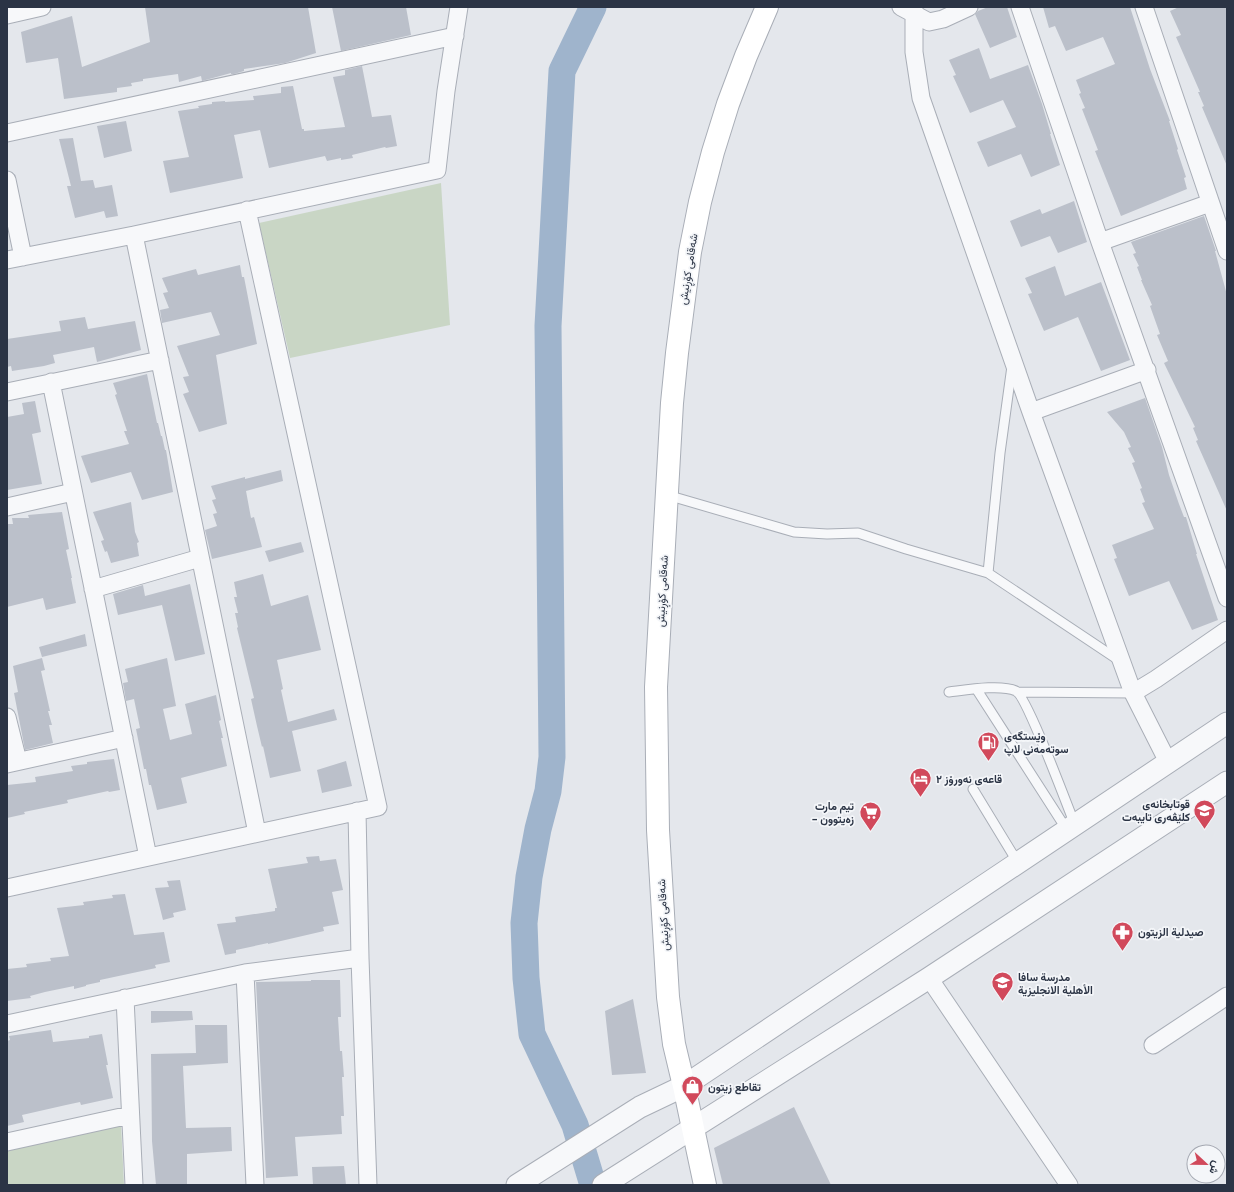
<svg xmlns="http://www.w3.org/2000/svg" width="1234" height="1192" font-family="'DM Sans',Vazirmatn,sans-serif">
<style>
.green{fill:#c9d6c5}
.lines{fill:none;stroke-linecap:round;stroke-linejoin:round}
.river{stroke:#9fb4cc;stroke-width:27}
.building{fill:#bbc0ca}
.service-casing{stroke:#a9aeb7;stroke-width:11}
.minor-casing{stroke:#a9aeb7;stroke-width:19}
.tertiary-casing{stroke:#a9aeb7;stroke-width:23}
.secondary-casing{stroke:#a9aeb7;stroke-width:24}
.service{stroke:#f7f8fa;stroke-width:9}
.minor{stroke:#f7f8fa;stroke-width:17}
.tertiary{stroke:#f7f8fa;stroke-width:21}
.secondary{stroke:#fff;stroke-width:22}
.labels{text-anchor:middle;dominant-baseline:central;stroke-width:3.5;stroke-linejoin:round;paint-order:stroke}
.street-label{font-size:11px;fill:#2b3445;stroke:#f4f6f9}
.poi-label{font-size:11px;font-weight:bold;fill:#2b3445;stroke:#f4f6f9;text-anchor:start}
</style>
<rect width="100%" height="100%" fill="#e4e7ec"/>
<!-- green -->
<path class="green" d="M441 183 450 325 290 358 259 223Z
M121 1124 124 1185H7V1150Z"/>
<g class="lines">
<!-- river -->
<path class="river" d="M593 7 562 71 548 326 552 757 548 791 538 829 529 877 524 923 526 978 532 1034 575 1125 593 1185"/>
</g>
<!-- building -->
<path class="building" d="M145 7H308L316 53 285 63 244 69V71L234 74H231V73L202 81 201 76 179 82 178 74 143 79V81L131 83 132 86 117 88V92L64 99 58 58 26 63 21 32 72 16 82 67 150 42Z
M332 7H406L411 35 341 51Z
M988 7H1007L1017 37 990 48 975 14 978 11Z
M1043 7H1130L1150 69 1170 121H1169L1178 149 1177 150 1186 177 1184 178 1187 189 1121 216 1095 151 1098 150 1082 109 1085 108 1079 94 1081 93 1076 80 1115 64 1103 37 1066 51 1055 26 1049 28Z
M1179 7H1227V166L1202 107 1204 106 1198 92H1200L1176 37 1181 35 1170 11Z
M979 48 990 79 1028 65 1042 104 1051 134H1050L1060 165 1031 177 1021 154 988 167 977 142 1016 127 1003 100 970 113 953 76 956 75 949 60Z
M362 66 372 117 391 115 397 146 386 148 385 147 352 155 353 158 341 160V158L327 161 325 156 269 168 260 130 234 135 243 178 170 193 163 161 189 157 178 111 199 108 198 106 212 104V102L225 101V102L254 100 253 96 281 93V87L293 86 302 129H304V131L345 127 333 77 345 75V70Z
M126 121 132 151 104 158 97 126Z
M73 138 81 181 93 180 95 188 112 185 118 216 106 218 104 211 75 218 67 186H71L59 139Z
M1074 201 1087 242 1058 253 1050 236 1021 247 1010 221 1040 209 1042 214Z
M1204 216 1216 251H1215L1227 295V511L1196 441 1198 440 1193 428 1195 427 1164 363 1168 361 1157 335 1160 334 1150 306 1152 305 1141 280H1142L1137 267 1139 266 1133 254 1136 253 1131 242Z
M240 265 242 277H244L257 344 216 355 227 424 199 432 183 394 189 392 183 377 189 376 177 346 220 335 211 312 162 323 160 310 169 308 163 293 168 292 162 278 196 269 198 275Z
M1055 266 1065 296 1101 282 1130 360 1101 371 1078 317 1044 331 1028 294 1032 293 1025 278Z
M85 317 88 329 135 321 141 350 97 362 94 347 53 355 55 363 44 366 12 371 11 366 7 367V339L61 331 59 321Z
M147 374 157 423H158L161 436H162L165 450H166L173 492 142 500 131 472 91 483 81 456 129 444 124 431H127L115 395 117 394 113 383Z
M1145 398 1162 447 1169 475 1179 504 1184 517H1186L1189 527 1197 554H1196L1218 620 1192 630 1169 581 1129 596 1114 559 1117 558 1112 545 1154 529 1142 503 1145 502 1140 489 1142 488 1132 463 1135 462 1128 448 1131 447 1124 432 1107 412Z
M35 401 41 432 32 434 42 484 7 490V417L24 414 22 403Z
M281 470 283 481 246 491 251 518 254 517 262 547 212 559 205 530 217 526 213 514 217 513 212 500 216 499 211 486 245 477V479Z
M131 502 135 532 139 542 137 543 139 556 111 563 107 551 105 552 101 541 104 540 93 512Z
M62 512 69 549 66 550 72 578H71L76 603 46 610 43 598 7 607V524H13L12 518H29L28 515Z
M301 542 304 552 269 562 265 551Z
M263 574 271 606 308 595 321 650 277 660 283 689 281 690 288 722 334 709 337 720 292 731 301 771 270 778 263 746 262 747 257 726 251 699 254 698 237 628 238 627 235 613H238L234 597H237L234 582Z
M190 584 205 654 175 661 162 605 118 615 113 594 143 585 145 596Z
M85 634 87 646 42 657 39 647Z
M42 658 45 670 41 671 50 711H48L52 725H49L53 743 25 750 14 693 18 692 13 666Z
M167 658 176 706 163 709 170 740 192 734 185 704 216 695 221 720 219 721 223 738H221L227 766 181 778 187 803 157 810 151 785H149L146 769H144L136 729 140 728 134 699 126 701 123 683 128 682 125 669Z
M114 759 120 790 109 792 108 791 67 800 68 803 24 812 25 814 7 818V785L36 782 35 777 73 771 71 766 87 764V762Z
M346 761 352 786 322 793 317 770Z
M319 856 320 861 336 859 343 890 332 892 339 924 323 927 324 931 268 944V943L236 950V953L225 955 217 924 236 922 235 917 275 911V908H277L268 869 308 863 306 857Z
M180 880 186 910 173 913 174 917 163 920 155 888 169 887 167 881Z
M125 894 134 935 164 932 170 962 155 965 156 968 100 980V982L86 985V986L74 989V986L45 992 30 996 31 998 7 1001V969L27 967 26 964 51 961 50 958 69 956 57 908 84 905 83 902 113 898 112 895Z
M311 980H340L341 1017H338L340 1051H342L344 1077H342L344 1116H341L342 1134 295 1137 298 1176 266 1178 256 982 311 981Z
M633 999 646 1073 612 1075 605 1011Z
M151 1011H192L193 1020 151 1023Z
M195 1025H227L228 1063 183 1066 186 1128 231 1127 232 1151 187 1154V1185H156L152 1141 151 1054 196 1053Z
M51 1030 53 1042 89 1038V1036L102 1034 108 1065H106L113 1098 81 1105 80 1102 66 1105 22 1115 24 1122 7 1126V1041L10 1040 9 1036Z
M794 1107 831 1185H723L714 1148Z
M344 1166 346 1185H313L312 1167Z"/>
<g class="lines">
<defs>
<path id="service" d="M667 495 794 532 827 534 858 533 906 549 988 573 1120 661
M988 573 1000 453 1012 366
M977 690 1067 830
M949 692C966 690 1001 684 1016 691 1027 697 1067 805 1075 825
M1017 692 1133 693
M973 789 1018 863"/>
<path id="minor" d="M901 7 929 22 943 19 969 7
M914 7V52L921 98 1031 412 1133 693
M1020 7 1100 242 1227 598
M1144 7 1227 251
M7 15 42 7
M7 133 455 36
M7 180 23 257
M134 235 257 833
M1100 242 1210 203
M7 260 134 235 437 170 446 91 459 7
M51 382 148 857
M7 392 160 360
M1031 412 1147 370
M7 507 73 492
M93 589 200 558
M7 717 18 761
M1168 762 1133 693 1156 679 1227 630
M7 764 124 738
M357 811 360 958 368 1185
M7 888 378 807 247 210
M245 973 255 1185
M929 978 1069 1185
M125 998 134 1185
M7 1024 245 973 360 958
M1153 1045 1227 996
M7 1142 130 1115"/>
<path id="tertiary" d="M517 1185 640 1107 684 1086 1227 723
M603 1185 929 978 1227 782"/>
<path id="secondary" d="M705 1185 684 1086 674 1044 668 997 658 830 656 687 672 403 677 353 690 252 700 202 713 152 728 104 746 56 767 7"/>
</defs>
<!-- service casing -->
<use href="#service" class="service-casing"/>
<!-- minor casing -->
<use href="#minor" class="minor-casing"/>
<!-- tertiary casing -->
<use href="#tertiary" class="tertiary-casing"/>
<!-- secondary casing -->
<use href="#secondary" class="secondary-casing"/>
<!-- service -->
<use href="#service" class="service"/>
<!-- minor -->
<use href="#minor" class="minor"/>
<!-- tertiary -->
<use href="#tertiary" class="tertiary"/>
<!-- secondary -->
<use href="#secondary" class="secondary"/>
</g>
<!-- icons -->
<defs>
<symbol id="fuel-pin" viewBox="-11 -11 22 30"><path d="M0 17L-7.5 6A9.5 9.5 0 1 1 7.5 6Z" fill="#d1495b" stroke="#f4f6f9"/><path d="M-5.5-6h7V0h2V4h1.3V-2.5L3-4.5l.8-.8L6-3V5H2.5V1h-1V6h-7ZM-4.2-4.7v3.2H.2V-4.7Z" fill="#fff"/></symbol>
<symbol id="hotel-pin" viewBox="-11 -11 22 30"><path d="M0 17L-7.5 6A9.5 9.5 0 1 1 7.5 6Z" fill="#d1495b" stroke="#f4f6f9"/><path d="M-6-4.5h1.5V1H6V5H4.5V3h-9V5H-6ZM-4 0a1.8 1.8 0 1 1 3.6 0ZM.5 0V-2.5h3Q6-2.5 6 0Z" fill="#fff"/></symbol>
<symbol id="school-pin" viewBox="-11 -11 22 30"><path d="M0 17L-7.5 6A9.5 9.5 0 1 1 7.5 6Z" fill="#d1495b" stroke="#f4f6f9"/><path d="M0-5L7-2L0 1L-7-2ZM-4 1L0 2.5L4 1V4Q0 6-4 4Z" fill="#fff"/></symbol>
<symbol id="supermarket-pin" viewBox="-11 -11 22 30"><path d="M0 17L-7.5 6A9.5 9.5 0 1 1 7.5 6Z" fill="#d1495b" stroke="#f4f6f9"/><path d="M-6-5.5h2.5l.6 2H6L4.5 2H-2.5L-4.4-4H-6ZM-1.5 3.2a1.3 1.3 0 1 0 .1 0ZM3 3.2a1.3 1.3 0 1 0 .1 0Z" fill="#fff"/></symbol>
<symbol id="pharmacy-pin" viewBox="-11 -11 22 30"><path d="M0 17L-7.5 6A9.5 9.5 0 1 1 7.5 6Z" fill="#d1495b" stroke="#f4f6f9"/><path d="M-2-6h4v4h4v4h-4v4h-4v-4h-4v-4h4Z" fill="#fff"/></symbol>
<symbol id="shop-pin" viewBox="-11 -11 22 30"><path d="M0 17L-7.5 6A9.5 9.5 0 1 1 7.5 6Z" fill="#d1495b" stroke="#f4f6f9"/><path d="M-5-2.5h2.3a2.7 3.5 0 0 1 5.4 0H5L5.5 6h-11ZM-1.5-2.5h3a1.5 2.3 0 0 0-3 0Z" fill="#fff"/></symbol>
</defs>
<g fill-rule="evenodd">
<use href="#fuel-pin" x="976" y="730" width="25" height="34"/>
<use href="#hotel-pin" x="908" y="766" width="25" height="34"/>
<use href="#school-pin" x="1192" y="798" width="25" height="34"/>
<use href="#supermarket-pin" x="858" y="800" width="25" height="34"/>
<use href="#pharmacy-pin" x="1110" y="920" width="25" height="34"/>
<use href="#school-pin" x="990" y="970" width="25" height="34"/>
<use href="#shop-pin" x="680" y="1074" width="25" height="34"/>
</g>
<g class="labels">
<!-- street labels -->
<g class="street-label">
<text transform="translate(688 269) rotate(-81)">شەقامی کۆڕنیش</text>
<text transform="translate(662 591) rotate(-87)">شەقامی کۆڕنیش</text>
<text transform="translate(663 915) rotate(-93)">شەقامی کۆڕنیش</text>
</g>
<!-- poi labels -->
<g class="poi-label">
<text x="1004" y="736">وێستگەی<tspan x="1004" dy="13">سوتەمەنی لاپ</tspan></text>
<text x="936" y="779">قاعەی نەورۆز ٢</text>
<text x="1190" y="804" text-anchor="end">قوتابخانەی<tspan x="1190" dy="13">کلێڤەری تایبەت</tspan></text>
<text x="854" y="806" text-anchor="end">تیم مارت<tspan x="854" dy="13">- زەیتوون</tspan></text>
<text x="1138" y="932">صيدلية الزيتون</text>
<text x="1018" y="977">مدرسة سافا<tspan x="1018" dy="13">الأهلية الانجليزية</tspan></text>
<text x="708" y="1087">تقاطع زيتون</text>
</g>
</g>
<!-- border -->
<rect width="1234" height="1192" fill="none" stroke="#2b3445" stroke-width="16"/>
<!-- north arrow -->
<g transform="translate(1206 1164) rotate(112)"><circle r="19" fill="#f4f6f9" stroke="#a4a8b1"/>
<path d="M0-3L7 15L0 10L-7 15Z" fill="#d1495b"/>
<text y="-6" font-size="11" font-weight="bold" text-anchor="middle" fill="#2b3445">ش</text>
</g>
</svg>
